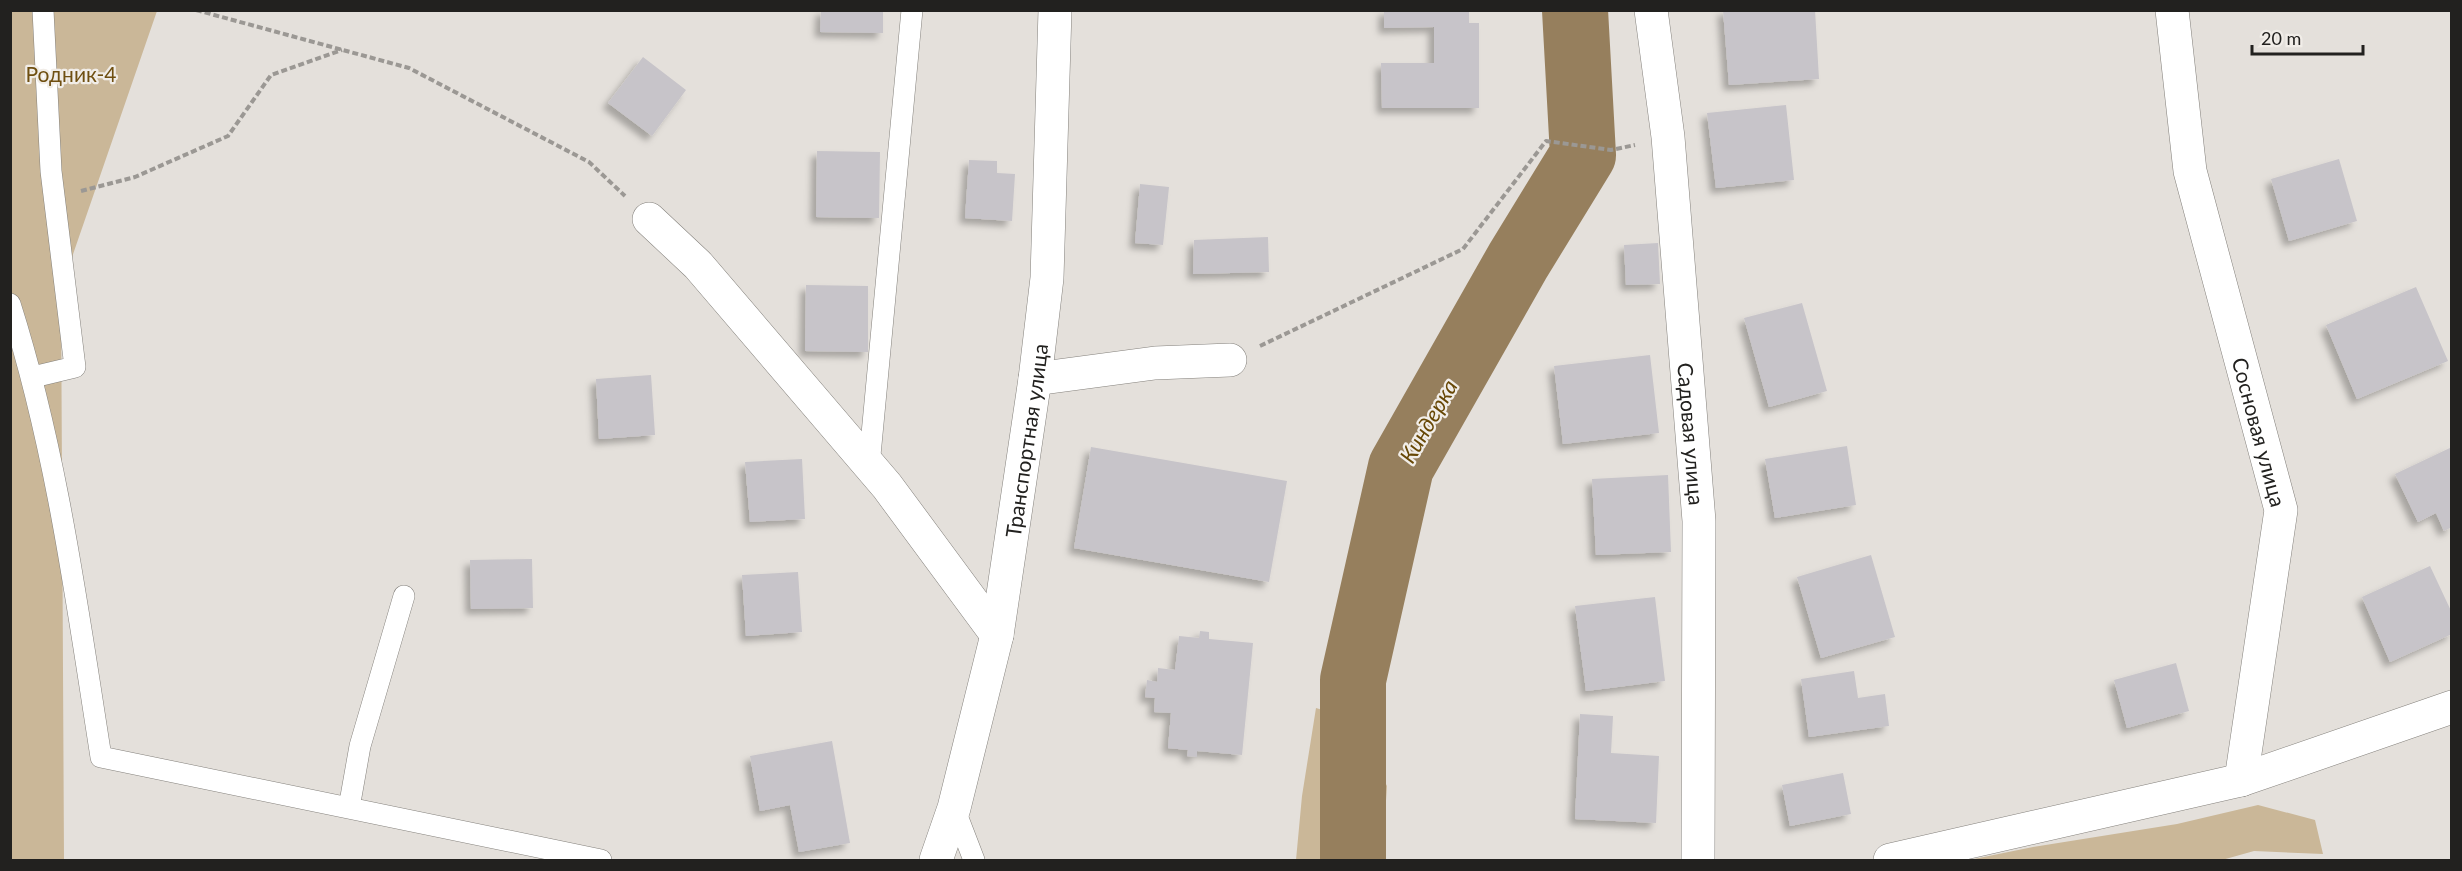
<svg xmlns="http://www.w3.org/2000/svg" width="2462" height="871" font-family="Lato,sans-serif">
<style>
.green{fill:#cab798}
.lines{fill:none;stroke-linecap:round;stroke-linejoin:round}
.river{stroke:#967f5d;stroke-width:66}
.building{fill:#c7c4c9;filter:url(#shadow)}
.lane-casing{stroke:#84817c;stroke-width:22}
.street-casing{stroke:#84817c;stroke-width:34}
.secondary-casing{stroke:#84817c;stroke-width:34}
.path{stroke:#9b9894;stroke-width:4;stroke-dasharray:6 3;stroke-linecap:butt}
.lane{stroke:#fff;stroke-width:21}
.street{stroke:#fff;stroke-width:33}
.secondary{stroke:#fff;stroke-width:33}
.labels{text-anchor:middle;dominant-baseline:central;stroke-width:4.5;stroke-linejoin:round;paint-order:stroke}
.park-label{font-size:21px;fill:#6f4f11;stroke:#f1ede8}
.street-label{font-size:21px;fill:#22211f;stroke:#f1ede8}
.water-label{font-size:22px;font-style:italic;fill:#674705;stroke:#f1ede8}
</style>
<defs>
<filter id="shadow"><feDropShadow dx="-5.5" dy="5.5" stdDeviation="3" flood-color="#0004"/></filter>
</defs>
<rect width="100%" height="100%" fill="#e4e0db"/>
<!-- green -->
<path class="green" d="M10 11H157L61 289 64 860H11Z
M1316 708 1353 719 1387 786 1382 860H1296L1302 796Z
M2258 805 2315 820 2323 854 2254 851 2222 860H1969L2033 847 2177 824Z"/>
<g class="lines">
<!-- river -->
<path class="river" d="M1353 860V680L1401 467 1518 261 1583 155 1575 10"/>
</g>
<!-- building -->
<path class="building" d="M821 10H883V33L820 32Z
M1384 10H1469V23H1479V108H1382L1381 63H1434V27L1384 28Z
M1723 10H1815L1819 79 1729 85Z
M643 57 686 90 652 136 608 103Z
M1786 105 1794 180 1716 188 1707 113Z
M817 151 880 152 879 218 816 217Z
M2339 159 2357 221 2289 241 2271 179Z
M969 160 997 161V173L1015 174 1012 221 965 218Z
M1140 184 1169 187 1163 245 1135 243Z
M1268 237 1269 272 1193 274 1194 240Z
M1658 243 1660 284 1626 285 1624 245Z
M806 285 868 286V352L805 351Z
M2416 287 2448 361 2357 399 2326 325Z
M1802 303 1827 391 1769 407 1744 318Z
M1650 355 1659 433 1563 444 1554 366Z
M651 375 655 435 599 439 596 379Z
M1847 446 1856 505 1775 518 1765 459Z
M1091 447 1287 481 1269 582 1074 548Z
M2452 447V527L2444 531 2436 513 2418 522 2395 474Z
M802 459 805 519 750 522 745 462Z
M1668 475 1671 552 1596 555 1592 479Z
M1871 555 1895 637 1821 658 1797 577Z
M532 559 533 608 471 609 470 560Z
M2430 566 2452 613V634L2390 662 2362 597Z
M798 572 802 632 746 636 742 575Z
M1655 597 1665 681 1586 691 1575 606Z
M1200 631 1209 632V639L1253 643 1242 755 1197 751V757L1187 756 1188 750 1168 748 1171 713 1154 712 1155 698 1145 697 1147 680 1157 682 1158 668 1175 670 1179 636 1199 638Z
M2176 663 2189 711 2127 728 2114 680Z
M1854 671 1858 698 1885 694 1889 726 1809 737 1801 679Z
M1580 714 1613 716 1611 753 1659 756 1656 823 1575 819Z
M832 741 850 843 799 852 790 805 760 811 750 756Z
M1843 773 1851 814 1790 826 1782 785Z"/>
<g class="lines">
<defs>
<path id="lane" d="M10 304C57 452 77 605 101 757L601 860
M33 377 75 367 51 171 43 10
M869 466 912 10
M349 808 360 746 404 596
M954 808 974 860"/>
<g id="street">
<path id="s1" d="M1651 10 1668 137 1699 521 1698 860"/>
<path id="s2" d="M2172 10 2190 171 2281 510 2241 780"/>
<path d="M649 219 698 265 887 486 997 635"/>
<path d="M1035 379 1155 363 1230 360"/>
<path d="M1890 860 2241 780 2452 707"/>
</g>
<g id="secondary">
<path id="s3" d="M936 860 954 808 997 635 1035 379 1047 278 1055 10"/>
</g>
</defs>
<!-- lane casing -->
<use href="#lane" class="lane-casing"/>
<!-- street casing -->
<use href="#street" class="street-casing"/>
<!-- secondary casing -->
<use href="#secondary" class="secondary-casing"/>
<!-- path -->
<path class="path" d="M196 10 409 68 589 162 625 196
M81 191 135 177 228 136 271 75 342 50
M1260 346 1463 249 1546 141 1611 150 1635 145"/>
<!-- lane -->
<use href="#lane" class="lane"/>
<!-- street -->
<use href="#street" class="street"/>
<!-- secondary -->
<use href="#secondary" class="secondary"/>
</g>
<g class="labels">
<!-- park labels -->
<g class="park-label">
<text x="71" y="73">Родник-4</text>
</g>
<!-- street labels -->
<g class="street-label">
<text stroke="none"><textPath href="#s2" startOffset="432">Сосновая улица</textPath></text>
<text stroke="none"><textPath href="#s1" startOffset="426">Садовая улица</textPath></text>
<text stroke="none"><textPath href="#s3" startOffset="430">Транспортная улица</textPath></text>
</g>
<!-- water labels -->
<g class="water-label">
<text transform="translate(1428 421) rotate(-60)">Киндерка</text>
</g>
</g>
<!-- border -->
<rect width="2462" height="871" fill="none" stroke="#22211f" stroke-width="24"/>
<!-- scale -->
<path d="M2252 45v9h111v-9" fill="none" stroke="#22211f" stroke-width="3"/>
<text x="2261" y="45" font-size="18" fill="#22211f" stroke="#f1ede8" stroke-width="4.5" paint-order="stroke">20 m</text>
</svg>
